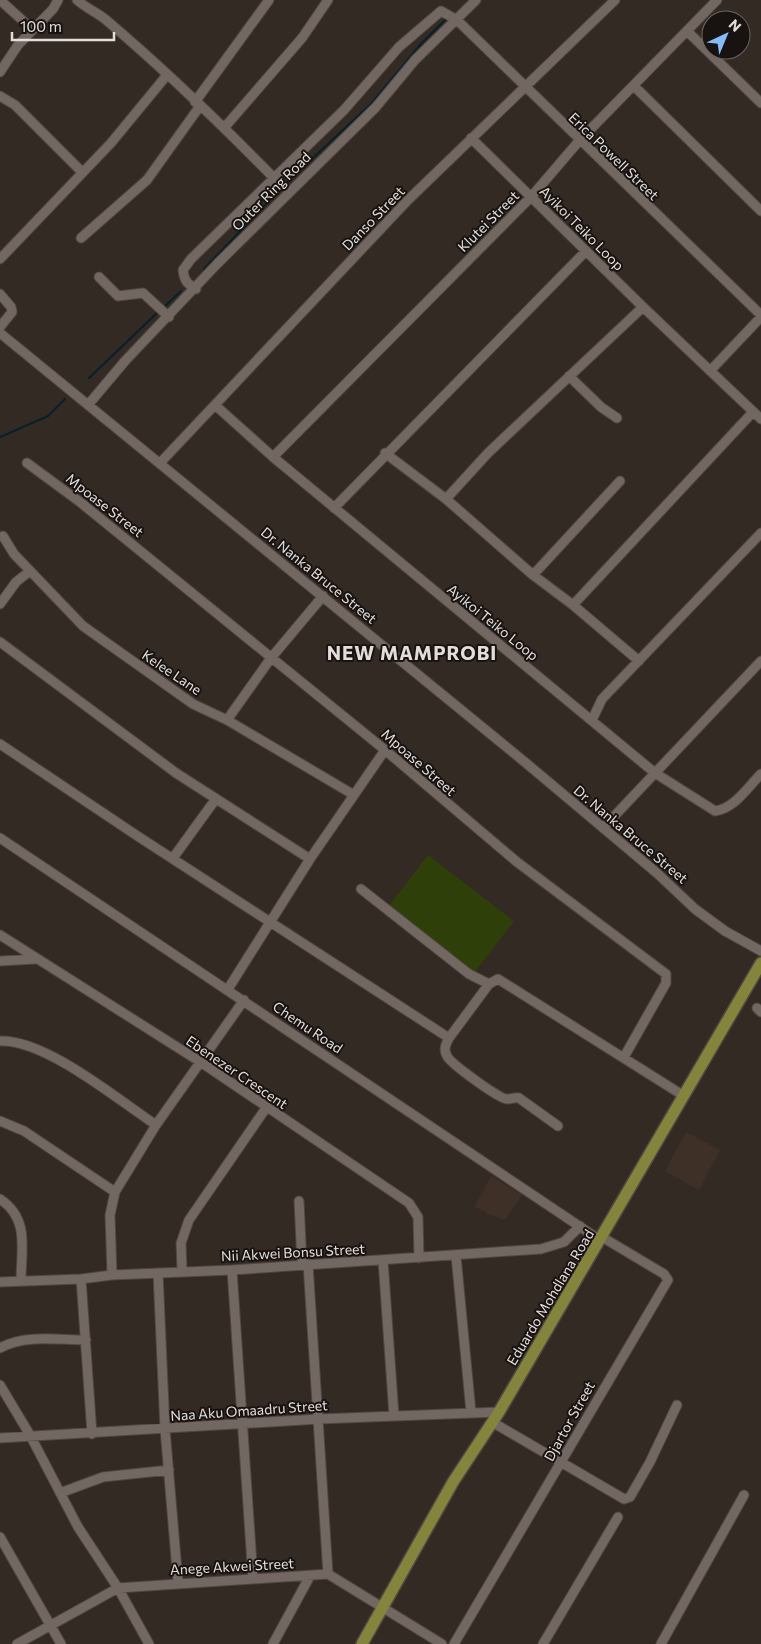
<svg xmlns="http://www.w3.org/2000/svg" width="761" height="1644" font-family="Commissioner,sans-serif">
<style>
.built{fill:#3f3027}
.green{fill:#2e3f0a}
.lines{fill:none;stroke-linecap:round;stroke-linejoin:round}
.stream{stroke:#07202d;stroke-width:2}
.minor-casing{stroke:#4f4742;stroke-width:11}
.major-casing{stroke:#4f4742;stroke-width:14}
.minor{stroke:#726861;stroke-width:9}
.major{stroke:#85843c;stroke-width:11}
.labels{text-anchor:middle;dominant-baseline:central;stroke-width:4;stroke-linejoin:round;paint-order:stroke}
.street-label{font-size:14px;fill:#e4deda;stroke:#181311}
.district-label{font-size:19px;font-weight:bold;letter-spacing:1px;fill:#e4deda;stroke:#181311}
</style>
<rect width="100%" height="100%" fill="#332a24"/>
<!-- built -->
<path class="built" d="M686 1132 720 1150 699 1190 665 1171Z
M491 1176 522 1195 505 1220 486 1214 487 1212 474 1207Z"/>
<!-- green -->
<path class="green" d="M428 855 514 921 474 973 388 907Z"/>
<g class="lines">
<!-- stream -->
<path class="stream" d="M204 269 288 181 371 104 421 44 446 19
M163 308 181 291
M89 378 159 311
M0 437 48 416 65 399"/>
<defs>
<path id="minor" d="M0 0 32 29
M77 0C86 8 96 12 105 19 164 69 220 123 274 178
M688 32 761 103
M0 72 18 45 53 9 58 0
M634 86 761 211
M0 96 15 105 82 172
M195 102 269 0
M224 128 302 38 328 0
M471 138 643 307 761 419
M81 238 147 180 200 106
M0 259 111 143 167 75
M99 277 118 296 143 293 169 317
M196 289C187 284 184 280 183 270L191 259 344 110 399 47 441 11 457 20 761 315
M0 294 11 307 12 312 0 327
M0 333 526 763 658 874 695 909 725 931 761 951
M710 371 761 317
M569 376 601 407 617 418
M88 405 125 361 218 263 376 107 415 60 476 0
M215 405 273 457 655 773 715 811C734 809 748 787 761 774
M385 453 446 499 533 575 573 605 639 661
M273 457 531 197 579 141 717 0
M27 463 80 502 385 750 517 862 666 974V983L624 1057
M160 463 408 200 615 0
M446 499 488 453 643 307
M334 508 586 251
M3 536 14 554 83 626 193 704 227 720 354 795
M533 575 620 481
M0 604 16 582 30 571
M573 605 753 412
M0 642 176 773 310 859
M227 720 271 658 323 596
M592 720 602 699 761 533
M0 744 139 837 449 1038
M603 828 761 661
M0 838 600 1240
M173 858 215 800
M361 889 469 974 489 984
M0 935 199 1061 409 1203 418 1217 419 1258
M0 961 36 959
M228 989 310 859 385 750
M757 1008 761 1012
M0 1041C45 1039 117 1099 156 1125
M0 1121 24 1131 115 1192
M558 1126 519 1098C514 1097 512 1099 507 1099 499 1099 450 1063 447 1056 443 1049 446 1044 449 1038L489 984 498 979 684 1096
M0 1199C30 1219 21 1249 21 1281
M299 1201 302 1264
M456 1256 471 1412
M383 1260 394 1416
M308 1264 328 1574
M232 1270 253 1579
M182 1271 181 1243 189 1220 266 1108
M158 1273 165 1429 178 1582
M112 1275 110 1215 115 1192 156 1125 244 1000
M81 1279 92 1434
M0 1282 81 1279 112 1275 232 1270 541 1249 564 1242 580 1226
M0 1348C26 1334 58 1340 86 1340
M0 1385 30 1435 78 1527 118 1588 149 1644
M492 1422 624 1499 630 1497 650 1462 677 1405
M0 1438 319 1419 499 1412
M60 1493 103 1477 169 1470
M0 1537 61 1644
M17 1644 118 1588 328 1574 442 1644
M273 1644 310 1576
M454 1644 668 1280 664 1274 602 1237
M543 1644 618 1517
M661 1644 744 1495"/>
<path id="major" d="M362 1644 453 1482 499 1412 761 963"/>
</defs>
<!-- minor casing -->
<use href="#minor" class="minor-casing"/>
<!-- major casing -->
<use href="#major" class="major-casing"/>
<!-- minor -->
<use href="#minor" class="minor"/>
<!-- major -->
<use href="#major" class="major"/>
</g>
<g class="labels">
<!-- street labels -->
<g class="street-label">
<text transform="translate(614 156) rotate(44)">Erica Powell Street</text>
<text transform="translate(271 191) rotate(-45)">Outer Ring Road</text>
<text transform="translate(373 218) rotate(-46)">Danso Street</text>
<text transform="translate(488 221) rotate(-45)">Klutei Street</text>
<text transform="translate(582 228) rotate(45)">Ayikoi Teiko Loop</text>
<text transform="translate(105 505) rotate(38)">Mpoase Street</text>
<text transform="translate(319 575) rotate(39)">Dr. Nanka Bruce Street</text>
<text transform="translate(493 622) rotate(39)">Ayikoi Teiko Loop</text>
<text transform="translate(172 672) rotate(34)">Kelee Lane</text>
<text transform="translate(419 762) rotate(41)">Mpoase Street</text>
<text transform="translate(631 834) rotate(40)">Dr. Nanka Bruce Street</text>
<text transform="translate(308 1027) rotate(34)">Chemu Road</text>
<text transform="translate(237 1072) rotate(34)">Ebenezer Crescent</text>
<text transform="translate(293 1252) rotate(-3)">Nii Akwei Bonsu Street</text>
<text transform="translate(550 1297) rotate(-59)">Eduardo Mohdlana Road</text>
<text transform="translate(249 1410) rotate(-4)">Naa Aku Omaadru Street</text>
<text transform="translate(569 1421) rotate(-61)">Djartor Street</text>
<text transform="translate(232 1566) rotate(-3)">Anege Akwei Street</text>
</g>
<!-- district labels -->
<g class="district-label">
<text x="412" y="652">NEW MAMPROBI</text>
</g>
</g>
<!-- north arrow -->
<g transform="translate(726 35) rotate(44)"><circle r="24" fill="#181311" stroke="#6a6461"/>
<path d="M0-4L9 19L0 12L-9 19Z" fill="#86bbfb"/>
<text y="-8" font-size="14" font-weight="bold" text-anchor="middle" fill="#e4deda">N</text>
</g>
<!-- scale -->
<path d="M12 32v8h102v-8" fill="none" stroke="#e4deda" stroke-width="2.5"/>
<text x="20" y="32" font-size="15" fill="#e4deda" stroke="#181311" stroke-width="4" paint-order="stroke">100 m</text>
</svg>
